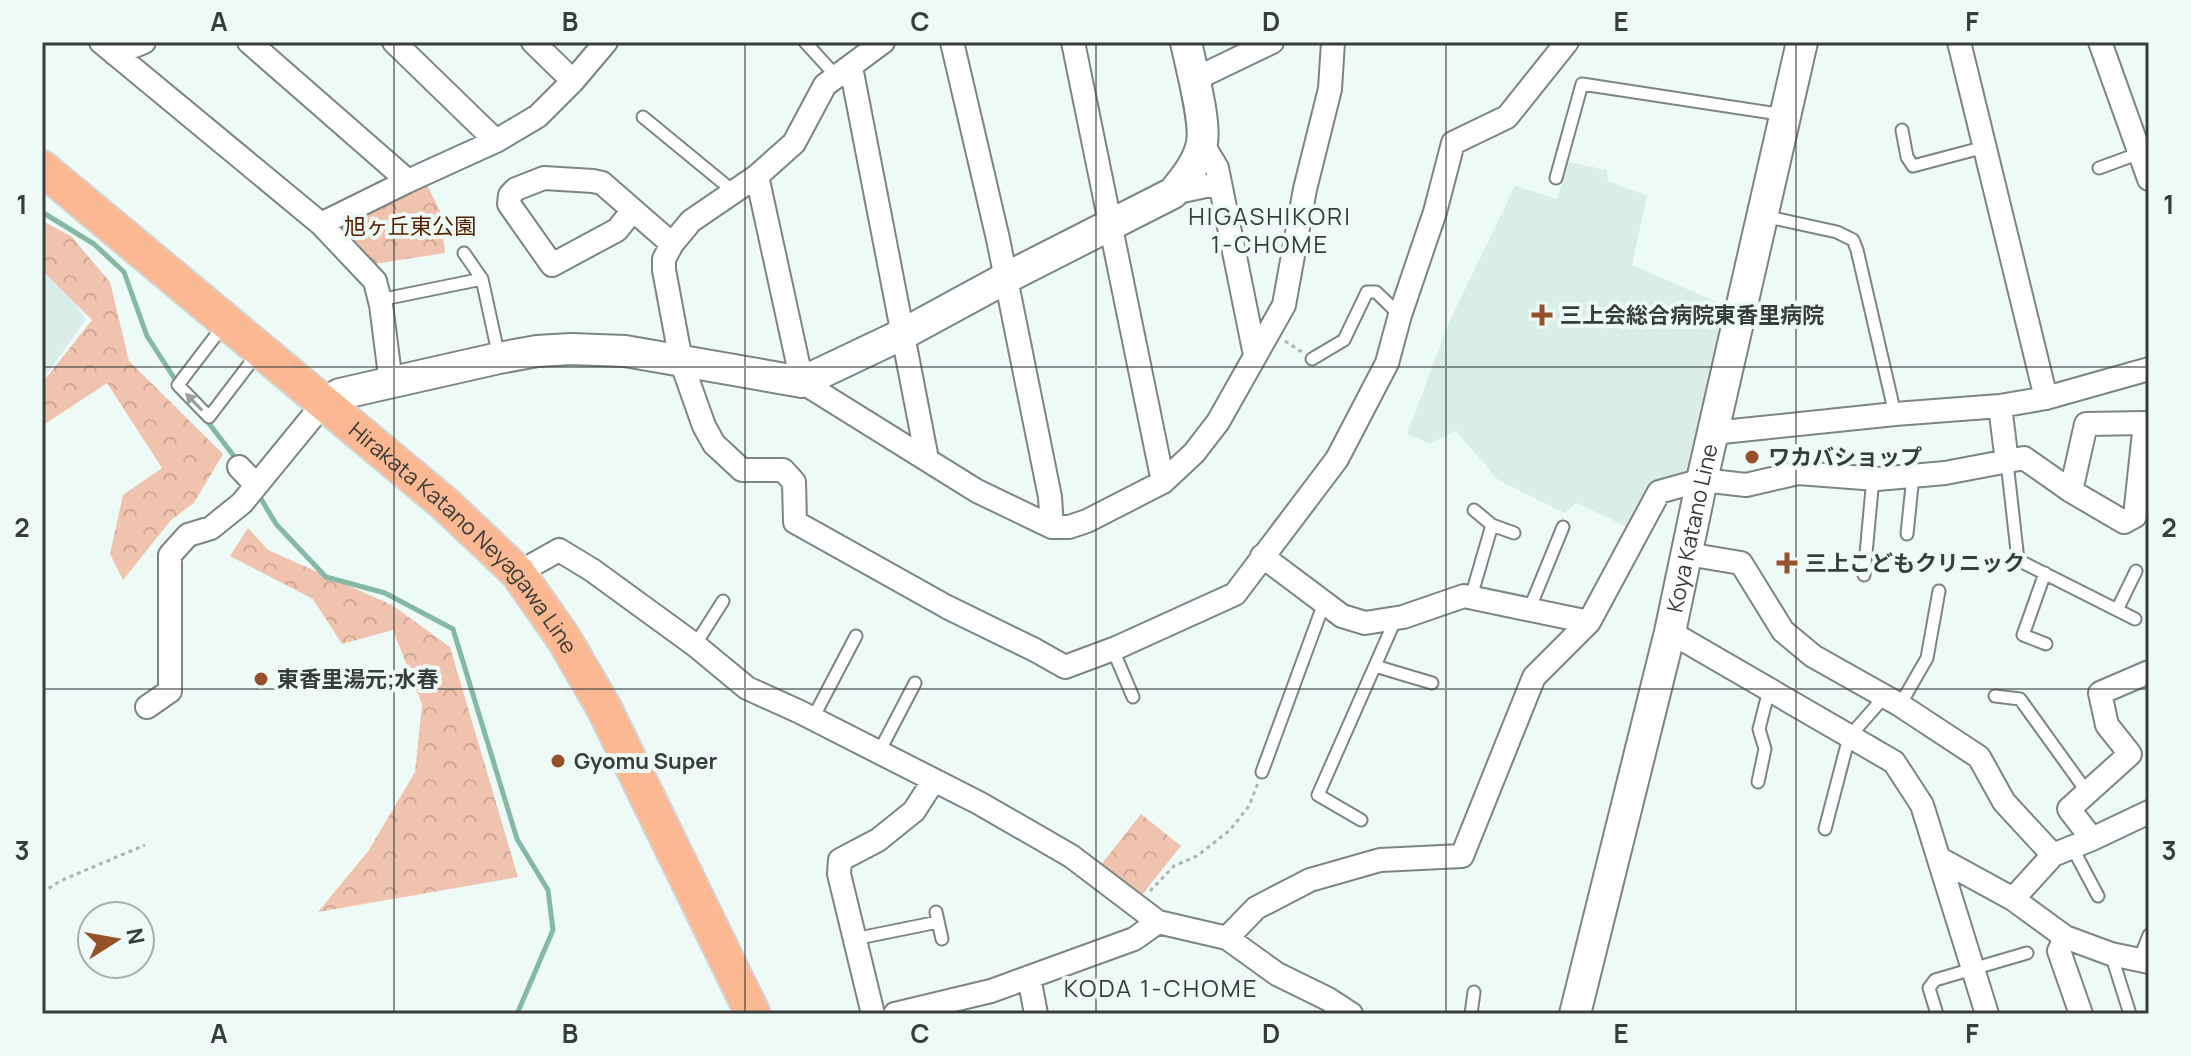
<svg xmlns="http://www.w3.org/2000/svg" width="2191" height="1056" font-family="Manrope,'Noto Sans JP',sans-serif">
<style>
.built{fill:#daeee7}
.forest{fill:url(#forest-crowns)}
.lines{fill:none;stroke-linecap:round;stroke-linejoin:round}
.stream{stroke:#84b9a6;stroke-width:5}
.lane-casing{stroke:#7b8581;stroke-width:15}
.street-casing{stroke:#7b8581;stroke-width:26}
.secondary-casing{stroke:#7b8581;stroke-width:34}
.primary-casing{stroke:#d3d4d4;stroke-width:38}
.path{stroke:#acb5b2;stroke-width:3;stroke-dasharray:4 4;stroke-linecap:butt}
.lane{stroke:#fff;stroke-width:11}
.street{stroke:#fff;stroke-width:22}
.secondary{stroke:#fff;stroke-width:30}
.primary{stroke:#fbb892;stroke-width:34}
.oneway{fill:#9c9e9c}
.grid{fill:none;stroke:#383c3a;stroke-width:2;stroke-opacity:0.55}
.poi-dot{fill:#97512a;stroke:#eefaf6;stroke-width:3}
.labels{text-anchor:middle;dominant-baseline:central;stroke-width:8;stroke-linejoin:round;paint-order:stroke}
.park-label{font-size:22px;fill:#552000;stroke:#eefaf6}
.poi-label{font-size:22px;font-weight:bold;fill:#383c3a;stroke:#eefaf6;text-anchor:start}
.street-label{font-size:22px;fill:#383c3a;stroke:#eefaf6}
.neighbourhood-label{font-size:24px;letter-spacing:2px;fill:#343d3a;stroke:#eefaf6}
.neatline{fill:none;stroke:#383c3a;stroke-width:3}
.grid-label{font-size:26px;text-anchor:middle;font-weight:bold;fill:#383c3a}
</style>
<defs>
<pattern id="forest-crowns" width="20" height="18" patternUnits="userSpaceOnUse" patternTransform="scale(2)"><rect width="20" height="18" fill="#f0c3ae"/><path d="M2 6a3 3 0 1 1 6 0M12 15a3 3 0 1 1 6 0" fill="none" stroke="#cfa896"/></pattern>
</defs>
<rect width="100%" height="100%" fill="#eefaf6"/>
<!-- built -->
<path class="built" d="M1569 162 1607 170 1608 181 1647 196 1632 265 1728 307 1696 472 1629 528 1577 503 1564 513 1498 480 1456 431 1430 444 1407 434 1449 322 1515 186 1557 199Z
M42 255 86 319 42 381Z"/>
<!-- forest -->
<path class="forest" d="M426 183 441 213 445 253 374 264 349 237 345 219Z
M42 221 71 236 110 282 129 361 223 454 194 503 171 520 123 580 110 554 123 495 162 468 107 383 42 426V383L92 320 42 270Z
M248 528 268 550 392 605 450 647 518 877 318 912 369 850 415 772 422 704 393 630 342 644 313 599 230 556Z
M1141 814 1181 846 1140 897 1100 866Z"/>
<g class="lines">
<!-- stream -->
<path class="stream" d="M42 212 94 244 124 272 147 336 178 384
M204 417 237 460
M257 492 276 524 326 577 385 593 453 629 517 839 548 890 553 930 517 1014"/>
<defs>
<path id="lane" d="M805 42 837 77
M643 117 733 191
M1902 130 1907 157 1913 166 1985 147
M2099 168 2140 153
M1556 178 1582 84 1785 115
M1764 216 1837 232 1853 240 1857 250 1895 414
M464 253 482 279 499 357
M379 300 482 279
M223 326 178 385 209 417 257 354
M1312 359 1344 340 1367 292H1376L1400 315
M2007 462 2018 560 2135 619
M1474 510 1492 525 1514 533
M1907 534 1913 476
M2045 573 2023 635 2046 644
M1864 575 1873 478
M1471 597 1492 525
M1529 610 1563 527
M2117 610 2136 571
M695 645 723 601
M1113 650 1133 697
M1375 666 1432 683
M1995 696 2020 699 2087 792
M1900 705 1927 658 1939 591
M813 718 856 636
M879 752 915 683
M1262 772 1324 603
M1758 782 1765 749 1759 729 1769 690
M1361 820 1318 795 1396 618
M1825 829 1849 737 1885 696
M2072 847 2098 896
M936 912 942 939
M854 939 938 922
M2111 954 2130 1014
M2139 960 2149 935
M1471 1014 1474 992
M1937 1014 1929 988 1935 980 2027 953"/>
<path id="street" d="M101 42 321 224 408 181 496 141 538 116 573 81 533 42
M249 42 408 181
M394 42 496 141
M883 42 825 85 794 143 757 176 691 221 672 244 664 259V270L681 361 704 426 714 444 742 470H783L794 482 795 522 947 607 1035 650 1065 667 1116 648 1235 594 1337 459 1387 363 1400 315 1435 212 1453 143 1507 117 1567 42
M952 42 998 239 1050 497 1052 527
M1073 42 1163 482
M1959 42 2046 398
M2100 42 2149 179
M115 54 144 42
M851 67 927 459
M1193 80 1272 42
M573 81 606 42
M1202 143 1217 168 1255 355
M757 176 802 382 977 491 1052 527H1069L1087 521 1163 482 1194 453 1218 422 1284 305 1305 189 1330 89 1333 42
M1173 193 1220 183
M633 210 617 230 552 265 509 204 510 195 516 189 544 178 593 181 602 183 672 244
M321 224 375 281 381 305 391 383
M2000 406 2007 462
M1713 433 1895 414 2000 406 2046 398 2149 369
M239 467 256 485
M1687 554 1741 563 1783 631 1813 656 1900 705 1979 757 2004 802 2053 855
M1262 556 1342 616 1365 623 1403 617 1464 596 1589 622
M518 573 559 550 592 570 695 645 747 688 800 712 979 803 1071 856 1158 922 1227 938 1277 974 1328 999 1351 1014
M1670 632 1894 762 1922 805 1987 1014
M147 707 170 691V555L188 535 211 528 242 503 323 404
M2149 812 2092 839 2053 855 2013 899 2065 937 2111 954 2149 962
M2092 839 2069 809 2130 754 2107 725 2100 693 2149 672
M1940 859 2013 899
M2065 937 2059 951 2081 1014
M1227 938 1256 908 1310 880 1380 860 1462 856 1534 677 1589 622 1659 492 1702 480 1746 485 1798 473 1877 479 1945 473 2024 458 2071 491 2124 522 2135 516 2145 423 2086 424 2071 491
M1029 977 1036 1014
M873 1014 839 874 840 860 878 840 914 811 934 780
M895 1014 991 991 1134 939 1158 922"/>
<g id="secondary">
<path d="M323 404 340 394 499 358 537 351 571 349 625 351 802 382 903 334 1006 278 1173 193C1185 178 1198 163 1202 143 1206 120 1191 67 1186 42"/>
<path id="s1" d="M1575 1014 1670 632 1702 480 1802 42"/>
</g>
<g id="primary">
<path id="s2" d="M42 168 444 503 518 573 564 639 604 708 753 1014"/>
</g>
</defs>
<!-- lane casing -->
<use href="#lane" class="lane-casing"/>
<!-- street casing -->
<use href="#street" class="street-casing"/>
<!-- secondary casing -->
<use href="#secondary" class="secondary-casing"/>
<!-- primary casing -->
<use href="#primary" class="primary-casing"/>
<!-- path -->
<path class="path" d="M1285 341 1302 352
M1150 891 1174 866 1197 856 1230 830 1249 806 1258 783
M42 893 60 881 145 845"/>
<!-- lane -->
<use href="#lane" class="lane"/>
<!-- street -->
<use href="#street" class="street"/>
<!-- secondary -->
<use href="#secondary" class="secondary"/>
<!-- primary -->
<use href="#primary" class="primary"/>
</g>
<!-- one-way arrows -->
<defs><path id="oneway-solid" d="M-6-.8H1V-3.2L6.5 0L1 3.2V.8H-6Z" transform="scale(2)"/></defs>
<use class="oneway" href="#oneway-solid" transform="translate(194 402) rotate(-134)"/>
<!-- grid -->
<path class="grid" d="M394 42V1014M745 42V1014M1096 42V1014M1446 42V1014M1796 42V1014M42 367H2149M42 689H2149"/>
<!-- markers -->
<g class="poi-dot">
<path d="M1538 303h8v8h8v8h-8v8h-8v-8h-8v-8h8z"/>
<circle cx="1752" cy="457" r="8"/>
<path d="M1783 551h8v8h8v8h-8v8h-8v-8h-8v-8h8z"/>
<circle cx="261" cy="679" r="8"/>
<circle cx="558" cy="761" r="8"/>
</g>
<g class="labels">
<!-- park labels -->
<g class="park-label">
<text x="410" y="226">旭ヶ丘東公園</text>
</g>
<!-- poi labels -->
<g class="poi-label">
<text x="1560" y="315">三上会総合病院東香里病院</text>
<text x="1768" y="457">ワカバショップ</text>
<text x="1805" y="563">三上こどもクリニック</text>
<text x="277" y="679">東香里湯元;水春</text>
<text x="574" y="761">Gyomu Super</text>
</g>
<!-- street labels -->
<g class="street-label">
<text stroke="none"><textPath href="#s1" startOffset="500">Koya Katano Line</textPath></text>
<text stroke="none"><textPath href="#s2" startOffset="562">Hirakata Katano Neyagawa Line</textPath></text>
</g>
<!-- neighbourhood labels -->
<g class="neighbourhood-label">
<text x="1270" y="215">HIGASHIKORI<tspan x="1270" dy="28">1-CHOME</tspan></text>
<text x="1161" y="987">KODA 1-CHOME</text>
</g>
</g>
<!-- border -->
<rect width="2191" height="1056" fill="none" stroke="#eefaf6" stroke-width="88"/>
<!-- north arrow -->
<g transform="translate(116 940) rotate(79)"><circle r="38" fill="#eefaf6" stroke="#a5aeab" stroke-width="2"/>
<path d="M0-6L14 30L0 20L-14 30Z" fill="#97512a"/>
<text y="-12" font-size="22" font-weight="bold" text-anchor="middle" fill="#383c3a">N</text>
</g>
<rect x="44" y="44" width="2103" height="968" class="neatline"/>
<g class="grid-label">
<text x="219" y="31">A</text>
<text x="570" y="31">B</text>
<text x="920" y="31">C</text>
<text x="1271" y="31">D</text>
<text x="1621" y="31">E</text>
<text x="1972" y="31">F</text>
<text x="22" y="214">1</text>
<text x="2169" y="214">1</text>
<text x="22" y="537">2</text>
<text x="2169" y="537">2</text>
<text x="22" y="860">3</text>
<text x="2169" y="860">3</text>
<text x="219" y="1043">A</text>
<text x="570" y="1043">B</text>
<text x="920" y="1043">C</text>
<text x="1271" y="1043">D</text>
<text x="1621" y="1043">E</text>
<text x="1972" y="1043">F</text>
</g>
</svg>
